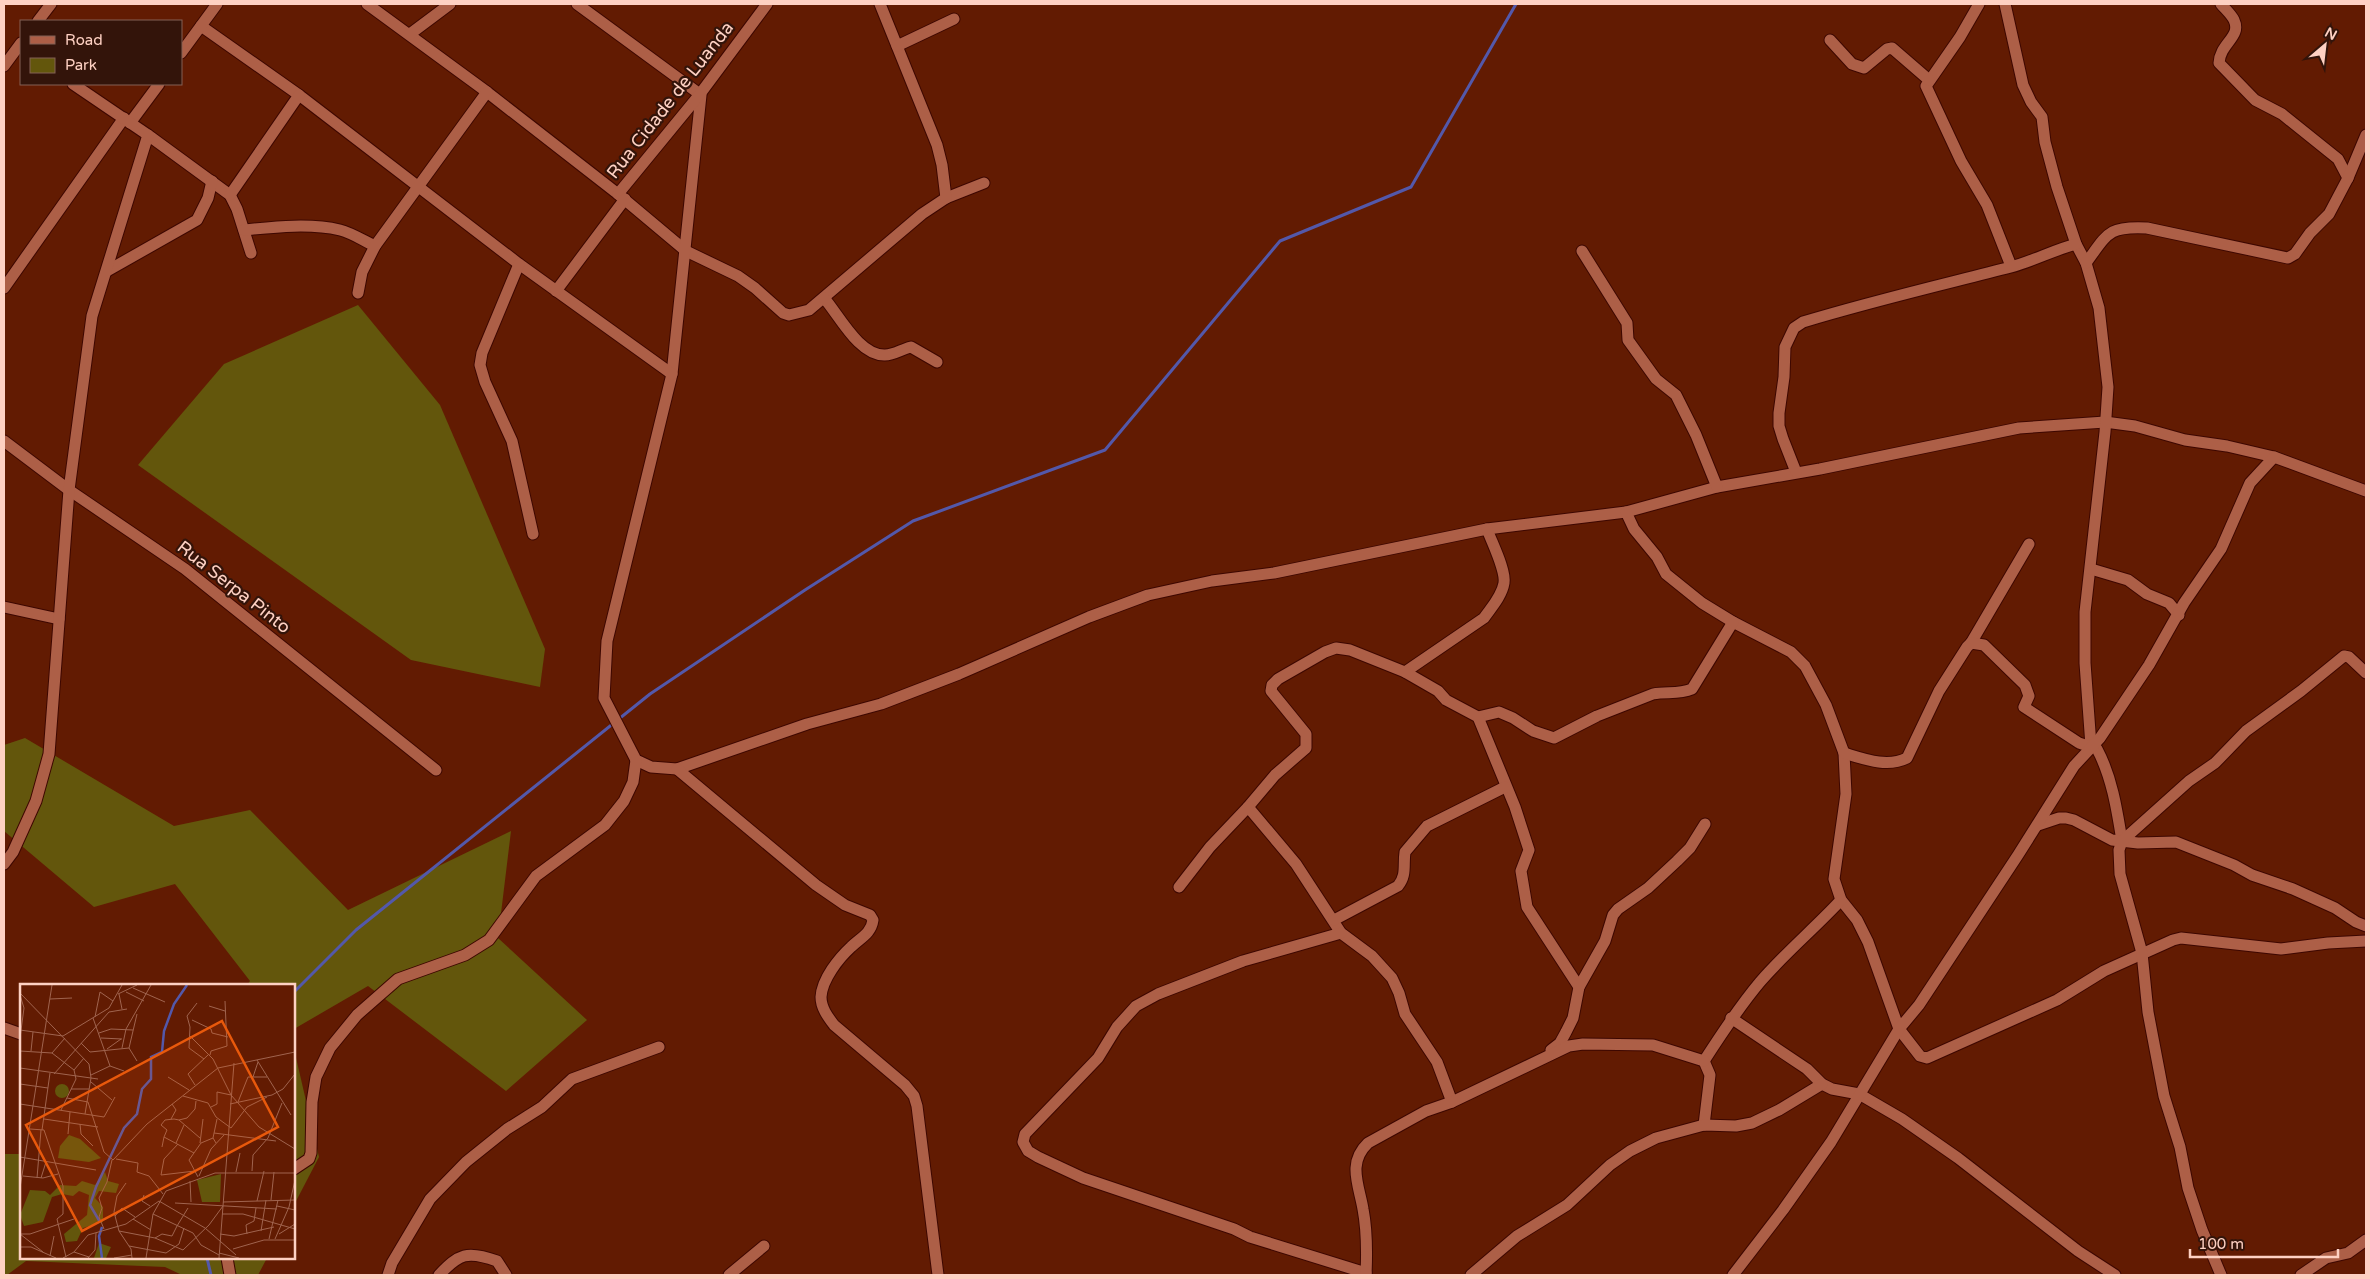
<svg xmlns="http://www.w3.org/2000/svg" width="2370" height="1279" font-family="'Varela Round',sans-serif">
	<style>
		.green { fill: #63560c }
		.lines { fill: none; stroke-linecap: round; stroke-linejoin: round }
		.stream { stroke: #5358aa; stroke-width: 3 }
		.minor-casing { stroke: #3d0700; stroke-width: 13 }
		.minor { stroke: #ad5f47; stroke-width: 11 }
		.labels { text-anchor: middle; stroke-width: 4.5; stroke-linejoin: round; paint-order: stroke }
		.street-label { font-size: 18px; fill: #fed1c3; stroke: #33140a }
		.inset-river { fill: none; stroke: #5358aa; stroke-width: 2.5 }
		.inset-road { fill: none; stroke: #a0644f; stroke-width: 1 }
		.view { fill: #e8590c; fill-opacity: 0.15; stroke: #e8590c; stroke-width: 2.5 }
		.inset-edge { fill: none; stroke: #fed1c3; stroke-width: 2.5 }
	</style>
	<rect width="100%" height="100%" fill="#621b02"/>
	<g class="green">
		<polygon points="358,305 440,405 545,649 540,687 411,660 138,465 224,364"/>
		<polygon points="25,738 174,826 250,810 348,910 511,831 498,938 587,1020 506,1091 368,986 294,1029 294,985 247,985 250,981 175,884 94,907 4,831 4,745"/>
		<polygon points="294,1049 319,1157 294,1205"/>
		<polygon points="4,1154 21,1154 21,1258 267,1258 258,1275 182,1275 165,1267 26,1261 7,1275 4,1275"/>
	</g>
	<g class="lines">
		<g class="stream">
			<polyline points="294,992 356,930 650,694 805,590 913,521 1105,450 1280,241 1411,187 1516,4"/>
			<polyline points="207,1258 211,1275"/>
		</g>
		<g class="minor-casing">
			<g id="minor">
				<polyline points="367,4 487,92 618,194 686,251 738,276 755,288 783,313 789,315 809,310 922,214 946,198 984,183"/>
				<polyline points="577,4 701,95 672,374 607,641 604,698 636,760 651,767 677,769 807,724 881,704 959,674 1089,617 1148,595 1212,581 1274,573 1487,529 1626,512 1717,487 1820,469 2019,428 2105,422 2135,426 2185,440 2227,446 2274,457 2366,491"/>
				<polyline points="880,4 937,145 942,165 946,198"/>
				<polyline points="1979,4 1960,37 1926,86 1961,161 1987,205 2011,266"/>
				<polyline points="2005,4 2023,85 2031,102 2042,117 2045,142 2057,187 2076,244 2086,263 2099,308 2108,387 2105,432 2085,612 2085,663 2091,746"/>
				<path d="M 2221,4 C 2225,9 2231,14 2234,20 C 2242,37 2220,43 2219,63 L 2255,100 L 2282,114 L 2338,159 L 2348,178"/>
				<polyline points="38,21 51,4"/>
				<polyline points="201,26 299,95 519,264 672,374"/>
				<polyline points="410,34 450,4"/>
				<polyline points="1830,40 1852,64 1864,68 1887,49 1892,48 1929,80"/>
				<polyline points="897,46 954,19"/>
				<polyline points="181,53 217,4"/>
				<polyline points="4,66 21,43"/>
				<polyline points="130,123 159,84"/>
				<polyline points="148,135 230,195 237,209 251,253"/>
				<polyline points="618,194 700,94 767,4"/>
				<polyline points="230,195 299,95"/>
				<path d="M 244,230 C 274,227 310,223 340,230 C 352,233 364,241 375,246"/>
				<polyline points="1582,251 1627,323 1628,340 1656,379 1676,395 1696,435 1717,487"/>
				<path d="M 2086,263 C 2108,233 2108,226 2147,228 L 2288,258 L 2295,254 L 2310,233 L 2329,214 L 2348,178 L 2366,135"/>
				<polyline points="519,264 482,353 480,365 485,382 512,441 533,534"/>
				<polyline points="107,271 197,220 208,198 212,181"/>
				<polyline points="4,288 124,118"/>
				<polyline points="556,291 625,199"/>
				<polyline points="358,293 362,272 375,246 487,92"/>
				<path d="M 824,298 C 839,315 859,356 885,355 C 894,355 902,349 911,347 L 937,362"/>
				<polyline points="4,441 69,490 185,569 436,770"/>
				<path d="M 1796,472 L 1783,439 L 1779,426 L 1779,413 L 1784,377 L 1785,347 L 1794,328 L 1803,322 C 1872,301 1941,285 2011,267 C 2033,261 2054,250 2076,244"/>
				<polyline points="1626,512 1634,529 1657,557 1666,574 1702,603 1733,622 1791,652 1805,666 1826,705 1844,753 1846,794 1834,879 1841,900 1857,920 1868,942 1899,1029 1920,1056 1927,1058 2057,1000 2104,971 2173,940 2181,938 2281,949 2328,943 2366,941"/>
				<polyline points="2091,569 2128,580 2147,594 2169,603 2179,615"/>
				<polyline points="4,607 59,619"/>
				<polyline points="1971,643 2029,544"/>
				<path d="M 1405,672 L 1484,618 C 1491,608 1502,596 1504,583 C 1506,570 1492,543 1487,529"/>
				<path d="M 1478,717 L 1499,712 L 1513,718 L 1533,731 L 1554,738 L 1597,716 L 1653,694 C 1666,691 1678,695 1692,689 L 1733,622"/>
				<path d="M 1844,753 C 1864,759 1887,768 1907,758 L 1939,691 L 1967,647 L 1971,643 L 1984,645 L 2025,685 L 2029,696 L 2024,707 L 2079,743 L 2097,749 C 2112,777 2117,810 2122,841"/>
				<path d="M 677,769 L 816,885 L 845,905 L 870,915 L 873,920 C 871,934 860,938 851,947 C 839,958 822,979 821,997 C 821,1008 828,1017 834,1025 L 905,1085 L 914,1096 L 917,1106 L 938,1275"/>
				<polyline points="1248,807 1275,775 1306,748 1306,734 1271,691 1272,685 1278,679 1325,652 1336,648 1350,650 1405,672 1438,691 1446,700 1478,717 1515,807 1529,850 1521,871 1527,907 1579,987"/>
				<polyline points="2038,825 2059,818 2066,818 2074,820 2112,840 2138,843 2176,842 2234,865 2252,875 2293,889 2335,908 2356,922 2366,926"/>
				<polyline points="4,864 13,852 36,801 49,754 69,490 92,316 148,135 73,84"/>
				<polyline points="1179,887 1210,847 1248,807 1296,864 1341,933 1372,956 1392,978 1399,993 1405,1014 1437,1062 1452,1102"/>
				<path d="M 1334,920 L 1398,886 C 1407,875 1403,865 1405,852 L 1427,826 L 1505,787"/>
				<polyline points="1341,933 1243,961 1158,994 1136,1006 1117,1027 1098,1058 1025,1134 1023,1142 1028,1151 1038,1157 1083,1178 1234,1229 1250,1237 1366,1273"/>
				<polyline points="1731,1018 1807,1069 1822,1084 1832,1089 1859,1094 1902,1119 1958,1158 2078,1251 2115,1275"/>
				<polyline points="4,1028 21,1034"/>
				<polyline points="1551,1050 1560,1043 1566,1032 1573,1018 1579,987 1605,941 1613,915 1618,909 1648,888 1677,861 1690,848 1705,824"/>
				<path d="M 1704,1061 C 1722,1033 1739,1007 1760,982 C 1785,953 1815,928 1841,900"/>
				<polyline points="1704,1125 1710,1075 1704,1061"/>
				<polyline points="294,1169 309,1159 311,1153 312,1102 316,1077 330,1048 357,1015 398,979 465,955 489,940 536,876 605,825 624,801 633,782 636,760"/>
				<polyline points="227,1258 230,1275"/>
				<polyline points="388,1275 392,1263 430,1199 466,1162 507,1129 542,1107 572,1079 659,1047"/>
				<path d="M 439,1275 C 459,1254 467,1250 497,1261 L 506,1275"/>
				<polyline points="729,1275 764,1246"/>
				<path d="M 1366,1275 C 1367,1254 1367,1230 1363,1209 C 1359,1185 1347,1163 1368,1143 L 1426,1111 L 1452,1102 L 1569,1046 L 1583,1044 L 1653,1045 L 1704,1061"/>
				<polyline points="1471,1275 1517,1236 1567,1205 1610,1165 1630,1151 1656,1138 1704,1125 1736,1126 1752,1123 1779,1110 1822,1084"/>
				<polyline points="1733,1275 1783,1210 1831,1142 1899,1029 1919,1005 2018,855 2074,766 2100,738 2149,665 2184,603 2221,549 2250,483 2274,457"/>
				<polyline points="2221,1275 2202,1230 2188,1188 2180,1147 2164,1096 2148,1012 2142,953 2120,874 2119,850 2122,841 2189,781 2215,763 2246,731 2301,691 2344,656 2349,657 2366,673"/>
				<polyline points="2301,1275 2326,1258 2348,1253 2366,1240"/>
			</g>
		</g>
		<use href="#minor" class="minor"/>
	</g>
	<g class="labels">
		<g class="street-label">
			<text transform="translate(670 100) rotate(-52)" y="6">Rua Cidade de Luanda</text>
			<text transform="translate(234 587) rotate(38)" y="6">Rua Serpa Pinto</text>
		</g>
	</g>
	<g transform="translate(20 984)">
		<rect width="275" height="275" fill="#621b02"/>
		<path d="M35 107a7 7 0 1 1 14 0a7 7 0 1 1-14 0ZM 49,151 L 60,155 L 81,174 L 69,178 L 38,174 L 40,162 ZM 85,188 L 88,197 L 99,200 L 96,209 L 79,207 L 75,214 L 83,223 L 83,238 L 63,244 L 57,257 L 46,258 L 44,250 L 67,231 L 69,211 L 59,207 L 53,212 L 42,210 L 32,213 L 23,238 L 4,242 L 0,231 L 10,206 L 25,207 L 30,211 L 40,201 L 56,202 L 62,197 L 75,201 ZM 201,190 L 200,218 L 182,218 L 177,196 ZM 79,259 L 91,263 L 86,274 L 74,274 Z" fill="#63560c"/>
		<path class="inset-river" d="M 80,238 L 70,221 L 76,203 L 104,144 L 117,130 L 122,105 L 131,95 L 131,73 L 142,68 L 144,47 L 154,20 L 167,1M 82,243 L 79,252 L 82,274"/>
		<path class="inset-road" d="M 113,4 L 145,18M 106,8 L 124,17M 0,9 L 69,80 L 71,94 L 65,130M 98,10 L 117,1M 99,10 L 102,25M 0,11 L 4,24 L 0,54M 30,15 L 52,14M 177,19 L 167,32 L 170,43 L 169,64 L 184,75M 189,22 L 205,27M 89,28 L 107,25M 117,30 L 109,64 L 117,77M 75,33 L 80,8 L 93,17M 73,34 L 90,82M 172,36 L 191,45 L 192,49 L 208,53M 0,46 L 43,52 L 89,24 L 102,1M 79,49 L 91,45 L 113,46M 170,52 L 193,75 L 211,111 L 239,143 L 275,165M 81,54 L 102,55M 61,59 L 70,68 L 109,64M 102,64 L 106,45 L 131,1M 87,65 L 101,55M 0,67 L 32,69 L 54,86 L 56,95 L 41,126M 11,67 L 13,48M 32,69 L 45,54M 190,71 L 191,67 L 207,62 L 205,17M 237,76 L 271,131M 0,84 L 78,95M 54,86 L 64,74M 34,90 L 89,28M 71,91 L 90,82 L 104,87M 148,93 L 169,106M 233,93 L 238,78M 71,98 L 92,116M 0,100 L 28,104M 175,101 L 168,90 L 188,71M 51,105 L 69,105M 163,112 L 188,119 L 196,133 L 211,144 L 227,123 L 247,113M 47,114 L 68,118 L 84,168 L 93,176 L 127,140 L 198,84 L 275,68M 218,118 L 228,93 L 247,93M 0,120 L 84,133 L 95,113M 210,120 L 252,111 L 263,105 L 275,90M 191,123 L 197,120 L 197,108 L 211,111M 24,135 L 78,143M 151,135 L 156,126 L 152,120M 159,136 L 167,134 L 175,125 L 176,117M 60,140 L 61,150 L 73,162M 10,145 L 24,146 L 43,202 L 43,230 L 37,235 L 46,273M 22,146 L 30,89M 194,149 L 256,157M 48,150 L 50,128M 144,153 L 147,146 L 141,141 L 145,136 L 154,135 L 159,136 L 180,154M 156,159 L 164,141M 180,159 L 183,135M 196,159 L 193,154 L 197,135M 158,160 L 144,175 L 141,191 L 175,187M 142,163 L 144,153 L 174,169M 0,173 L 76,186M 96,175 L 118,179 L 117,188 L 129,192 L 143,210M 232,187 L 233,171 L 248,154 L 262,119M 216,188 L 220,169M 3,192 L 23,194 L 38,190M 179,192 L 191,165 L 204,151M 178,193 L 169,176 L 181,159 L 193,154M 17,194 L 21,146M 21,194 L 26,178M 170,197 L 171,218M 106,199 L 97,212 L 94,228 L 99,247 L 111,265 L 112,274M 0,204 L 32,1M 124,211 L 122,217 L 130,222M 251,216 L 254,188M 237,217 L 244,187M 203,218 L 275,216M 155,219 L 257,225M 257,222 L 275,226M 133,230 L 173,249 L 181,261 L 199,271M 202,230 L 223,230 L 275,245M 95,232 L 102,224 L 115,233M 113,235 L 131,246M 157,242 L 168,224M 84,245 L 79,233 L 82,224 L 79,214 L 87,198 L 92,176M 99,247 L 135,254 L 163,266 L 189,241 L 203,222M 241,247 L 246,216M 0,250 L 10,250 L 54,235M 0,250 L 23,268M 200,250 L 214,252 L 254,243M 227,250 L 226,241 L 234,237 L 236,224M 259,250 L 275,240M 135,254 L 142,250 L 152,252 L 157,242M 249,255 L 258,216M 255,255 L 269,223 L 275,196M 109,262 L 146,269 L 159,260 L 164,244M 0,263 L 11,263 L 36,274M 213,265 L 244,256 L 275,256M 54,268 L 69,273M 199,269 L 219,274M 30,272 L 34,252M 43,274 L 54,268 L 68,251 L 106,240 L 139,217 L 185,244 L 216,271M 68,274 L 75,266 L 76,249M 94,274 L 112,271M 126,274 L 133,230 L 146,207 L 195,189 L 275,189M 199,274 L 214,79"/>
		<path class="view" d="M 202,37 L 258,143 L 62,247 L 6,141 Z"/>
		<rect width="275" height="275" class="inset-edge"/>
	</g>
	<rect width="2370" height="1279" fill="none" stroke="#fed1c3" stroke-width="10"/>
	<rect x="20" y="20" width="162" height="65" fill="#33140a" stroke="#846054"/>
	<rect x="30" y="36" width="25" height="8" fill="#ad5f47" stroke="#846054"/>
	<text x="65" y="45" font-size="15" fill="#fed1c3">Road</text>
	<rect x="30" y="58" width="25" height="15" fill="#63560c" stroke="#846054"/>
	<text x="65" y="70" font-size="15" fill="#fed1c3">Park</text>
	<g transform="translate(2325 45) rotate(28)" stroke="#33140a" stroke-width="4" paint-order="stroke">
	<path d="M0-4L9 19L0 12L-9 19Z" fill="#fed1c3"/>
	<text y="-8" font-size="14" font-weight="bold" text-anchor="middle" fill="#fed1c3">N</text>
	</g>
	<path d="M2190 1249v8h148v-8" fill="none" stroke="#fed1c3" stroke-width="2.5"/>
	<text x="2198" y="1249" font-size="15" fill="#fed1c3" stroke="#33140a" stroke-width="4" paint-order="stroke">100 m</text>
</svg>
